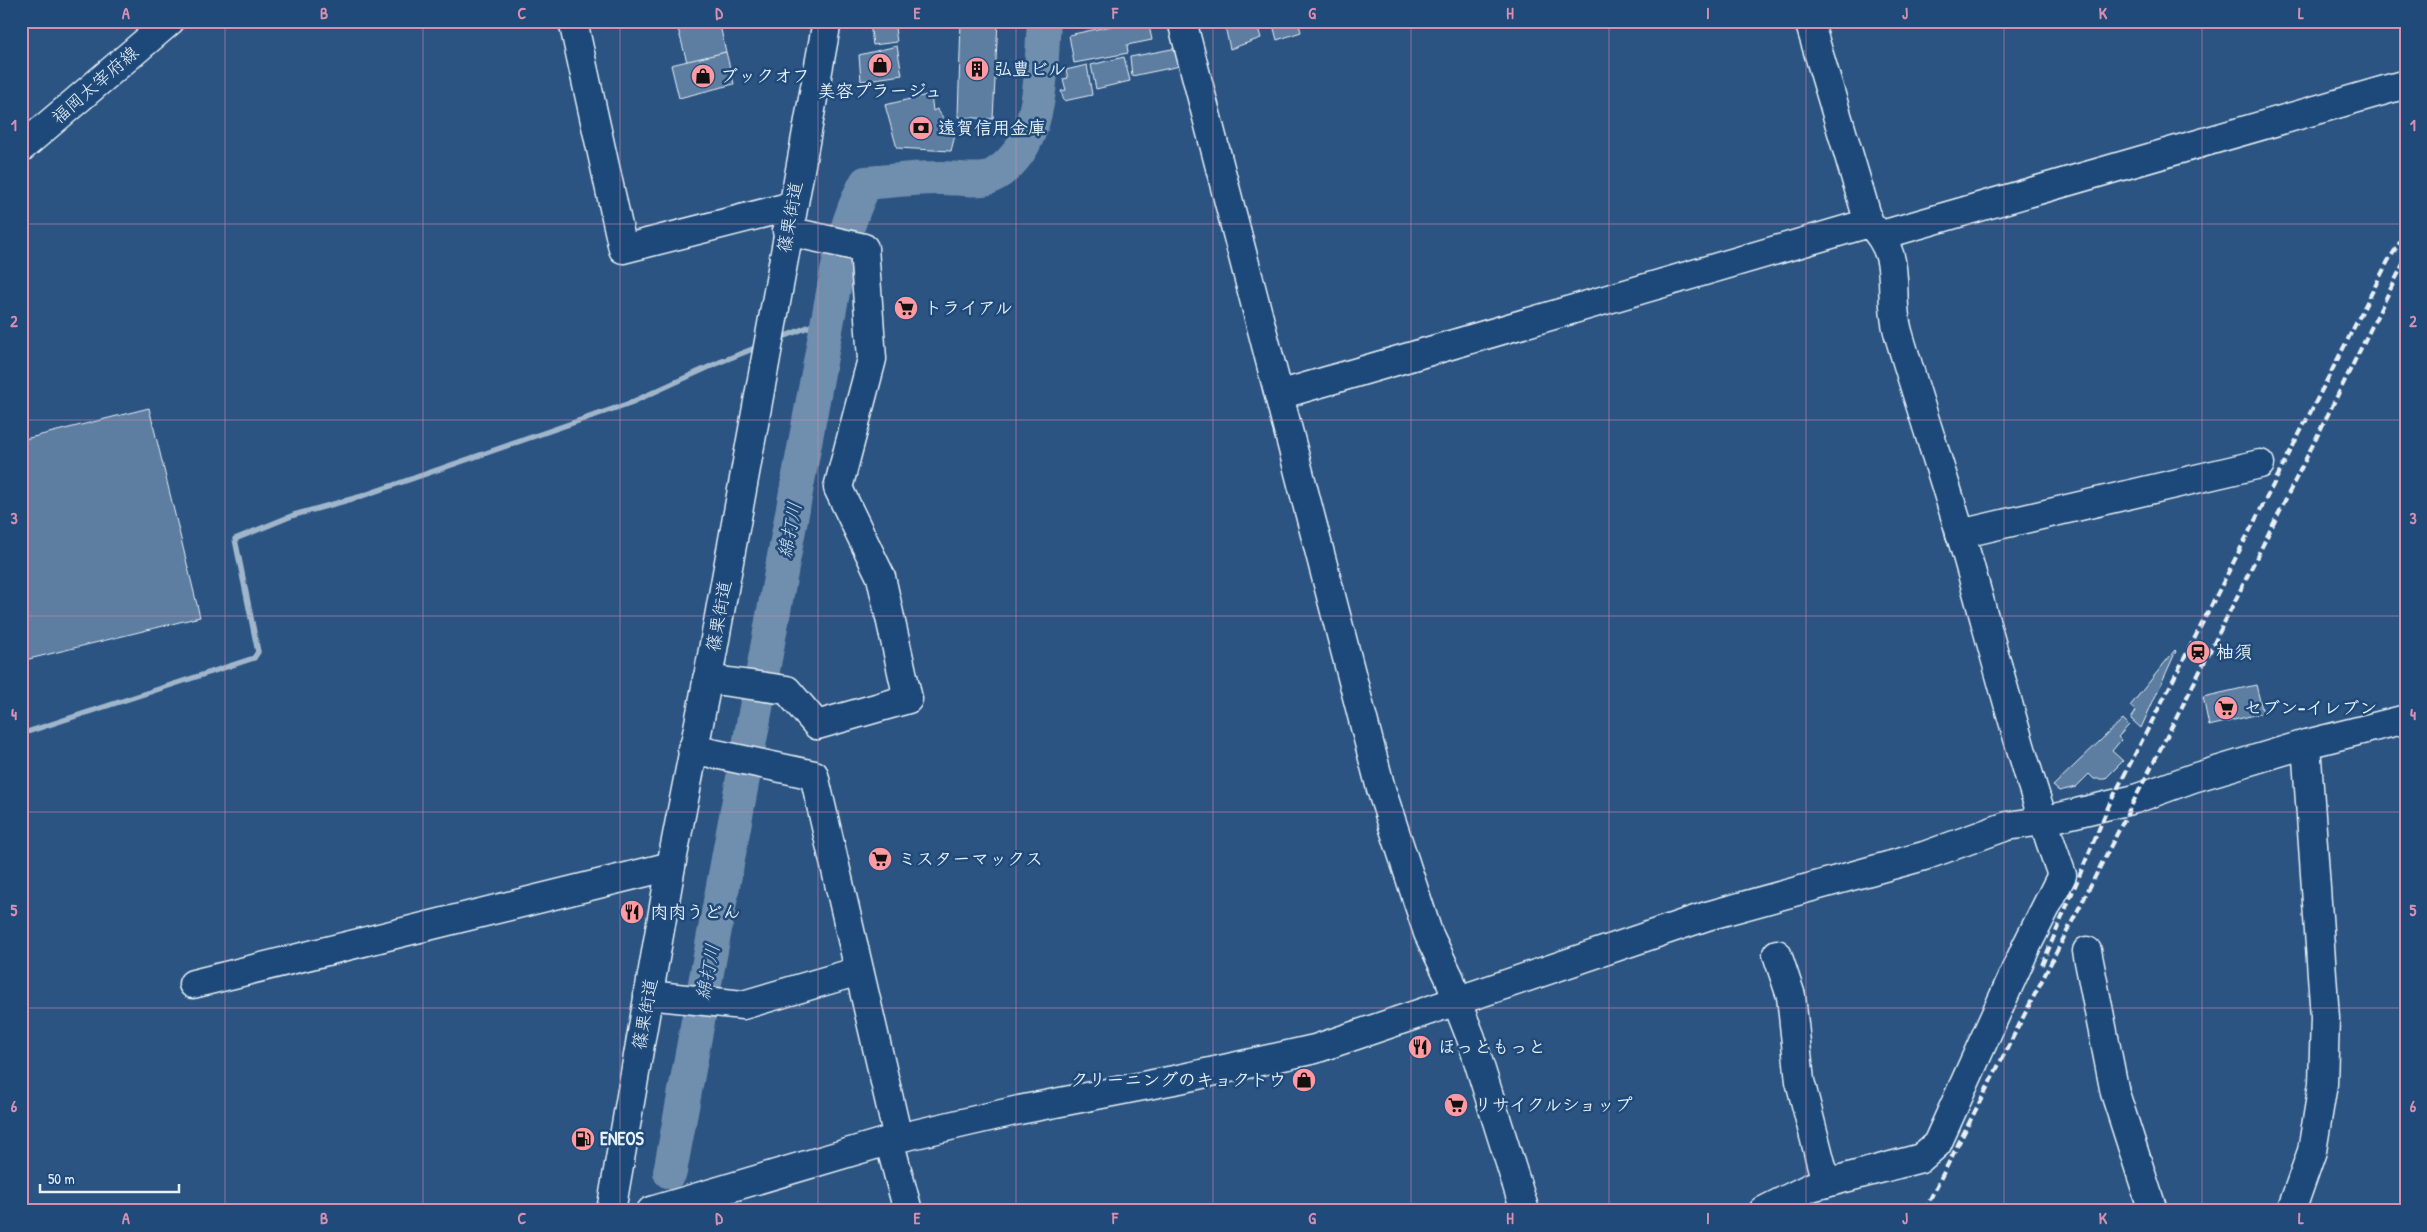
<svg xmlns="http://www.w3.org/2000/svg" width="2427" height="1232" font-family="'Patrick Hand','Klee One',sans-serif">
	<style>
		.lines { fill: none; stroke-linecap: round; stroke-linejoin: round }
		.stream { stroke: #a0b6cb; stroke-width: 5.5 }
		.river { stroke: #708ead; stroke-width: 34 }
		.building { fill: #5d7da1; stroke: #e8f1f8 }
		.minor-casing { stroke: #e8f1f8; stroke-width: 31 }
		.major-casing { stroke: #e8f1f8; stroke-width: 31 }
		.minor { stroke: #1f4a7a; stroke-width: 28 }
		.major { stroke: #1f4a7a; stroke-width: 28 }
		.rail { stroke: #e8f1f8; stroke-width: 4; stroke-dasharray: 8 4; stroke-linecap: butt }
		.grid { fill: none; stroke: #d78fb1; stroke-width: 1; stroke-opacity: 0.55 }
		.labels { text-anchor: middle; stroke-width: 5; stroke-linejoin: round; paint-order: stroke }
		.poi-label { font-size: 18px; font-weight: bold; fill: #e8f1f8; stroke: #1f4a7a; text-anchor: start }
		.street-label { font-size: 18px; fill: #e8f1f8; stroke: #1f4a7a }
		.water-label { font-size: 19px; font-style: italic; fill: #d0dde9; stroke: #1f4a7a }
		.neatline { fill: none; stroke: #d78fb1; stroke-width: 2 }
		.grid-label { font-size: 16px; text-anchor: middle; font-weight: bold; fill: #d78fb1 }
	</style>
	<rect width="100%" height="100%" fill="#2b5482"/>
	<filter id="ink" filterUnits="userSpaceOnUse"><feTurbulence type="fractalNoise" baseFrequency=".02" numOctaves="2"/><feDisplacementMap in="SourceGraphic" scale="10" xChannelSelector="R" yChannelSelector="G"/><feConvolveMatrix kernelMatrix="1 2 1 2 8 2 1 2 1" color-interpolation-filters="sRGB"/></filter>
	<g filter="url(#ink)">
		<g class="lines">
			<g class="stream">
				<polyline points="778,339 828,319"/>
				<polyline points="21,734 254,658 258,652 235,539 294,515 359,497 630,403 720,362 760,346"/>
			</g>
			<path class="river" d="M 670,1172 L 828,319 C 837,273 843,225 866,183 C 890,181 914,178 938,178 C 950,177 978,182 988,178 C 1045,152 1040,73 1044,21"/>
		</g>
		<g class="building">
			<polygon points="693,21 719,21 726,52 687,62 677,25"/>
			<polygon points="882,21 894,21 897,42 873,45 870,23"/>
			<polygon points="961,21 998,21 993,119 958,117"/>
			<polygon points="1134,21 1148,21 1152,40 1127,45 1128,53 1074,63 1069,35"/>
			<polygon points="1237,21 1256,21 1261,38 1230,49 1225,26"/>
			<polygon points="1272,21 1298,21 1301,32 1277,40"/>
			<polygon points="897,46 902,75 861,81 859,55"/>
			<polygon points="1177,48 1180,66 1132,76 1130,57"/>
			<polygon points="726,52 734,84 679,98 671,65"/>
			<polygon points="1124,57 1130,81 1096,89 1091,65"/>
			<polygon points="1087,65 1092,95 1064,101 1061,91 1066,90 1063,79 1068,78 1066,70"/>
			<polygon points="931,94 933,111 937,109 955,135 951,151 897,148 885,105"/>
			<polygon points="149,408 200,617 21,661 21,440"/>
			<polygon points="2175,650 2176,651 2141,728 2131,719 2136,711 2130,706"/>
			<polygon points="2256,685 2263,713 2209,726 2203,697"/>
			<polygon points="2123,719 2129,725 2118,737 2121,740 2112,751 2123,761 2105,779 2094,779 2089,774 2076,787 2059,791 2053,786"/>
		</g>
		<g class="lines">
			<g class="minor-casing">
				<g id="minor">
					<polyline points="573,21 623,249 792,206"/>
					<polyline points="1182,21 1381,789 1428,933 1450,979 1456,1000 1471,1038 1525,1211"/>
					<polyline points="1882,235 2406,84"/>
					<polyline points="1279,395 1869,223"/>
					<polyline points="1960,534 2260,464"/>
					<polyline points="707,679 787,690 817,725 908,699 881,577 838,488 872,359 864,248 787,231"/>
					<polyline points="692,749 814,775 898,1138"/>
					<polyline points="2087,951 2115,1093 2153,1211"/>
					<polyline points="1777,954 1791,996 1800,1081 1826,1183"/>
					<polyline points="193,984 671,866"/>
					<polyline points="648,995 743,1005 859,971"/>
					<polyline points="889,1140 908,1211"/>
					<polyline points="651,1211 898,1138 1019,1110 1179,1079 1315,1049 1707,916 1924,856 2007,826 2042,821 2135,799 2193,778 2306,744 2406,719"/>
					<path d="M 1763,1211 L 1811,1187 L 1921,1158 L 1937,1144 L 2027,945 L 2062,875 C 2024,770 1997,662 1967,556 C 1945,481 1920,407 1898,332 C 1886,290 1906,259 1869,223 L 1809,21"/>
					<polyline points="2291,1211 2312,1151 2323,1084 2325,1018 2306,744"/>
				</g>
			</g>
			<g class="major-casing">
				<g id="major">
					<polyline points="21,148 170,21"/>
					<polyline points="611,1211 671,866 709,672 827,21"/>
				</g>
			</g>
			<use href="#minor" class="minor"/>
			<use href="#major" class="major"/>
			<g class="rail">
				<polyline points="2042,965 2109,805 2388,261 2406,233"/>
				<polyline points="1924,1211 2188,695 2406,258"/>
			</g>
		</g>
	</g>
	<path class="grid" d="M 225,21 L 225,1211M 423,21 L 423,1211M 620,21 L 620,1211M 818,21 L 818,1211M 1016,21 L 1016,1211M 1213,21 L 1213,1211M 1411,21 L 1411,1211M 1609,21 L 1609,1211M 1806,21 L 1806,1211M 2004,21 L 2004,1211M 2202,21 L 2202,1211M 21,224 L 2406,224M 21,420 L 2406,420M 21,616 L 2406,616M 21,812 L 2406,812M 21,1008 L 2406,1008"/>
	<defs>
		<g id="shop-disc" transform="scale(1.25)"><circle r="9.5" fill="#ff9aa2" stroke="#1f4a7a"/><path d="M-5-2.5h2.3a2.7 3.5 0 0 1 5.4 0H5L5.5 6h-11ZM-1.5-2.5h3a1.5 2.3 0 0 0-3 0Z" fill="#111"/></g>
		<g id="building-disc" transform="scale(1.25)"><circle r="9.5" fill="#ff9aa2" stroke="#1f4a7a"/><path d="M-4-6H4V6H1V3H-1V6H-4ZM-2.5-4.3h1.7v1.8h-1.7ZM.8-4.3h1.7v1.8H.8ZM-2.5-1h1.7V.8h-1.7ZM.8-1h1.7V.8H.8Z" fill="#111"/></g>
		<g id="bank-disc" transform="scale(1.25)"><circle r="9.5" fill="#ff9aa2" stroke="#1f4a7a"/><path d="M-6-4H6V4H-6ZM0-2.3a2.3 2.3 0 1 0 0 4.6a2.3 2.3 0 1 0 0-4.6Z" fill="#111"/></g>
		<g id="supermarket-disc" transform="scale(1.25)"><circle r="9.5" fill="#ff9aa2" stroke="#1f4a7a"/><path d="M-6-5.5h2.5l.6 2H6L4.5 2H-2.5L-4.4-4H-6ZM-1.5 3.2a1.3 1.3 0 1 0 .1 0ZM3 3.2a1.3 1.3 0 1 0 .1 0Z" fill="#111"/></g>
		<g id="station-disc" transform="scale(1.25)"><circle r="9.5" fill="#ff9aa2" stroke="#1f4a7a"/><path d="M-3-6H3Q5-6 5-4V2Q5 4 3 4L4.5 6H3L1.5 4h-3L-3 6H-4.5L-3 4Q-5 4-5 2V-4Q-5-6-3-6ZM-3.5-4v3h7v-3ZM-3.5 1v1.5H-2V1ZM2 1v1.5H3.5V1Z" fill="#111"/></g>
		<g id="restaurant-disc" transform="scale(1.25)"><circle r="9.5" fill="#ff9aa2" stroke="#1f4a7a"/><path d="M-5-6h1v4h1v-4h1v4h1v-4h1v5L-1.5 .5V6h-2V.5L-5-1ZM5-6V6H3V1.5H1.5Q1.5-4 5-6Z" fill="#111"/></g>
		<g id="fuel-disc" transform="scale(1.25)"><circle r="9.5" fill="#ff9aa2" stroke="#1f4a7a"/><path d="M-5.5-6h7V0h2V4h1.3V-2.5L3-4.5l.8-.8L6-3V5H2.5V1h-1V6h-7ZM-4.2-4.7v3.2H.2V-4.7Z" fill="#111"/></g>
	</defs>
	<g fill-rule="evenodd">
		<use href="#shop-disc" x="880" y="65"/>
		<use href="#building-disc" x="977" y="69"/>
		<use href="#shop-disc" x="703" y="76"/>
		<use href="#bank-disc" x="921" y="128"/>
		<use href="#supermarket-disc" x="906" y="308"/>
		<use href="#station-disc" x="2198" y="652"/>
		<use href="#supermarket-disc" x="2226" y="708"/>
		<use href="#supermarket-disc" x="880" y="859"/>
		<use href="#restaurant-disc" x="632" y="912"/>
		<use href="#restaurant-disc" x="1420" y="1047"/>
		<use href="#shop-disc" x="1304" y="1080"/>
		<use href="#supermarket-disc" x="1456" y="1105"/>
		<use href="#fuel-disc" x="583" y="1139"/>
	</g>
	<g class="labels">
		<g class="poi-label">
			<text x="994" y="75">弘豊ビル</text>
			<text x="720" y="82">ブックオフ</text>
			<text x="880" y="97" text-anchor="middle">美容プラージュ</text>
			<text x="938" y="134">遠賀信用金庫</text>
			<text x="924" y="314">トライアル</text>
			<text x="2216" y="658">柚須</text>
			<text x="2244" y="714">セブン-イレブン</text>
			<text x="898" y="865">ミスターマックス</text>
			<text x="650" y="918">肉肉うどん</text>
			<text x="1438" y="1053">ほっともっと</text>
			<text x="1286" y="1086" text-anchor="end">クリーニングのキョクトウ</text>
			<text x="1474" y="1111">リサイクルショップ</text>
			<text x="600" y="1145">ENEOS</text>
		</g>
		<g class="street-label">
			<text transform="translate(95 85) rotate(-41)" y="6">福岡太宰府線</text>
			<text transform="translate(790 217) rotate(-80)" y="6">篠栗街道</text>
			<text transform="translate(719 616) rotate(-80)" y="6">篠栗街道</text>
			<text transform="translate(645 1014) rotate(-80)" y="6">篠栗街道</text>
		</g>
		<g class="water-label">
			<text transform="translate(789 530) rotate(-79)" y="7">綿打川</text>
			<text transform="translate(707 972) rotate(-79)" y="7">綿打川</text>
		</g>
	</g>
	<rect width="2427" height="1232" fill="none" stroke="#1f4a7a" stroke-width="55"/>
	<path d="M40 1184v8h139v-8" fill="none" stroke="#e8f1f8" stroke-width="2.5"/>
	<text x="48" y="1184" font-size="15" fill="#e8f1f8" stroke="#1f4a7a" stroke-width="4" paint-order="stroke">50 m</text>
	<rect x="28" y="28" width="2372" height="1176" class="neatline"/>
	<g class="grid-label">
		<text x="126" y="19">A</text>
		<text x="324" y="19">B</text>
		<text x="522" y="19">C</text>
		<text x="719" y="19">D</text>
		<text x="917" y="19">E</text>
		<text x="1115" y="19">F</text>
		<text x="1312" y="19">G</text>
		<text x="1510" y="19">H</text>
		<text x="1708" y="19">I</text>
		<text x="1905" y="19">J</text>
		<text x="2103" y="19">K</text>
		<text x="2301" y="19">L</text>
		<text x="14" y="131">1</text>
		<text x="2413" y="131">1</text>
		<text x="14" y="327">2</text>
		<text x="2413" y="327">2</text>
		<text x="14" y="524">3</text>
		<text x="2413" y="524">3</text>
		<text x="14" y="720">4</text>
		<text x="2413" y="720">4</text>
		<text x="14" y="916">5</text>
		<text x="2413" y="916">5</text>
		<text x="14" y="1112">6</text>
		<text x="2413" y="1112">6</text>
		<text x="126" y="1224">A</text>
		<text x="324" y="1224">B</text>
		<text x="522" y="1224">C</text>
		<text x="719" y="1224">D</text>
		<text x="917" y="1224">E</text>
		<text x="1115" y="1224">F</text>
		<text x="1312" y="1224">G</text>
		<text x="1510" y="1224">H</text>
		<text x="1708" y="1224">I</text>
		<text x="1905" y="1224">J</text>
		<text x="2103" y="1224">K</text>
		<text x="2301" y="1224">L</text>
	</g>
</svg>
